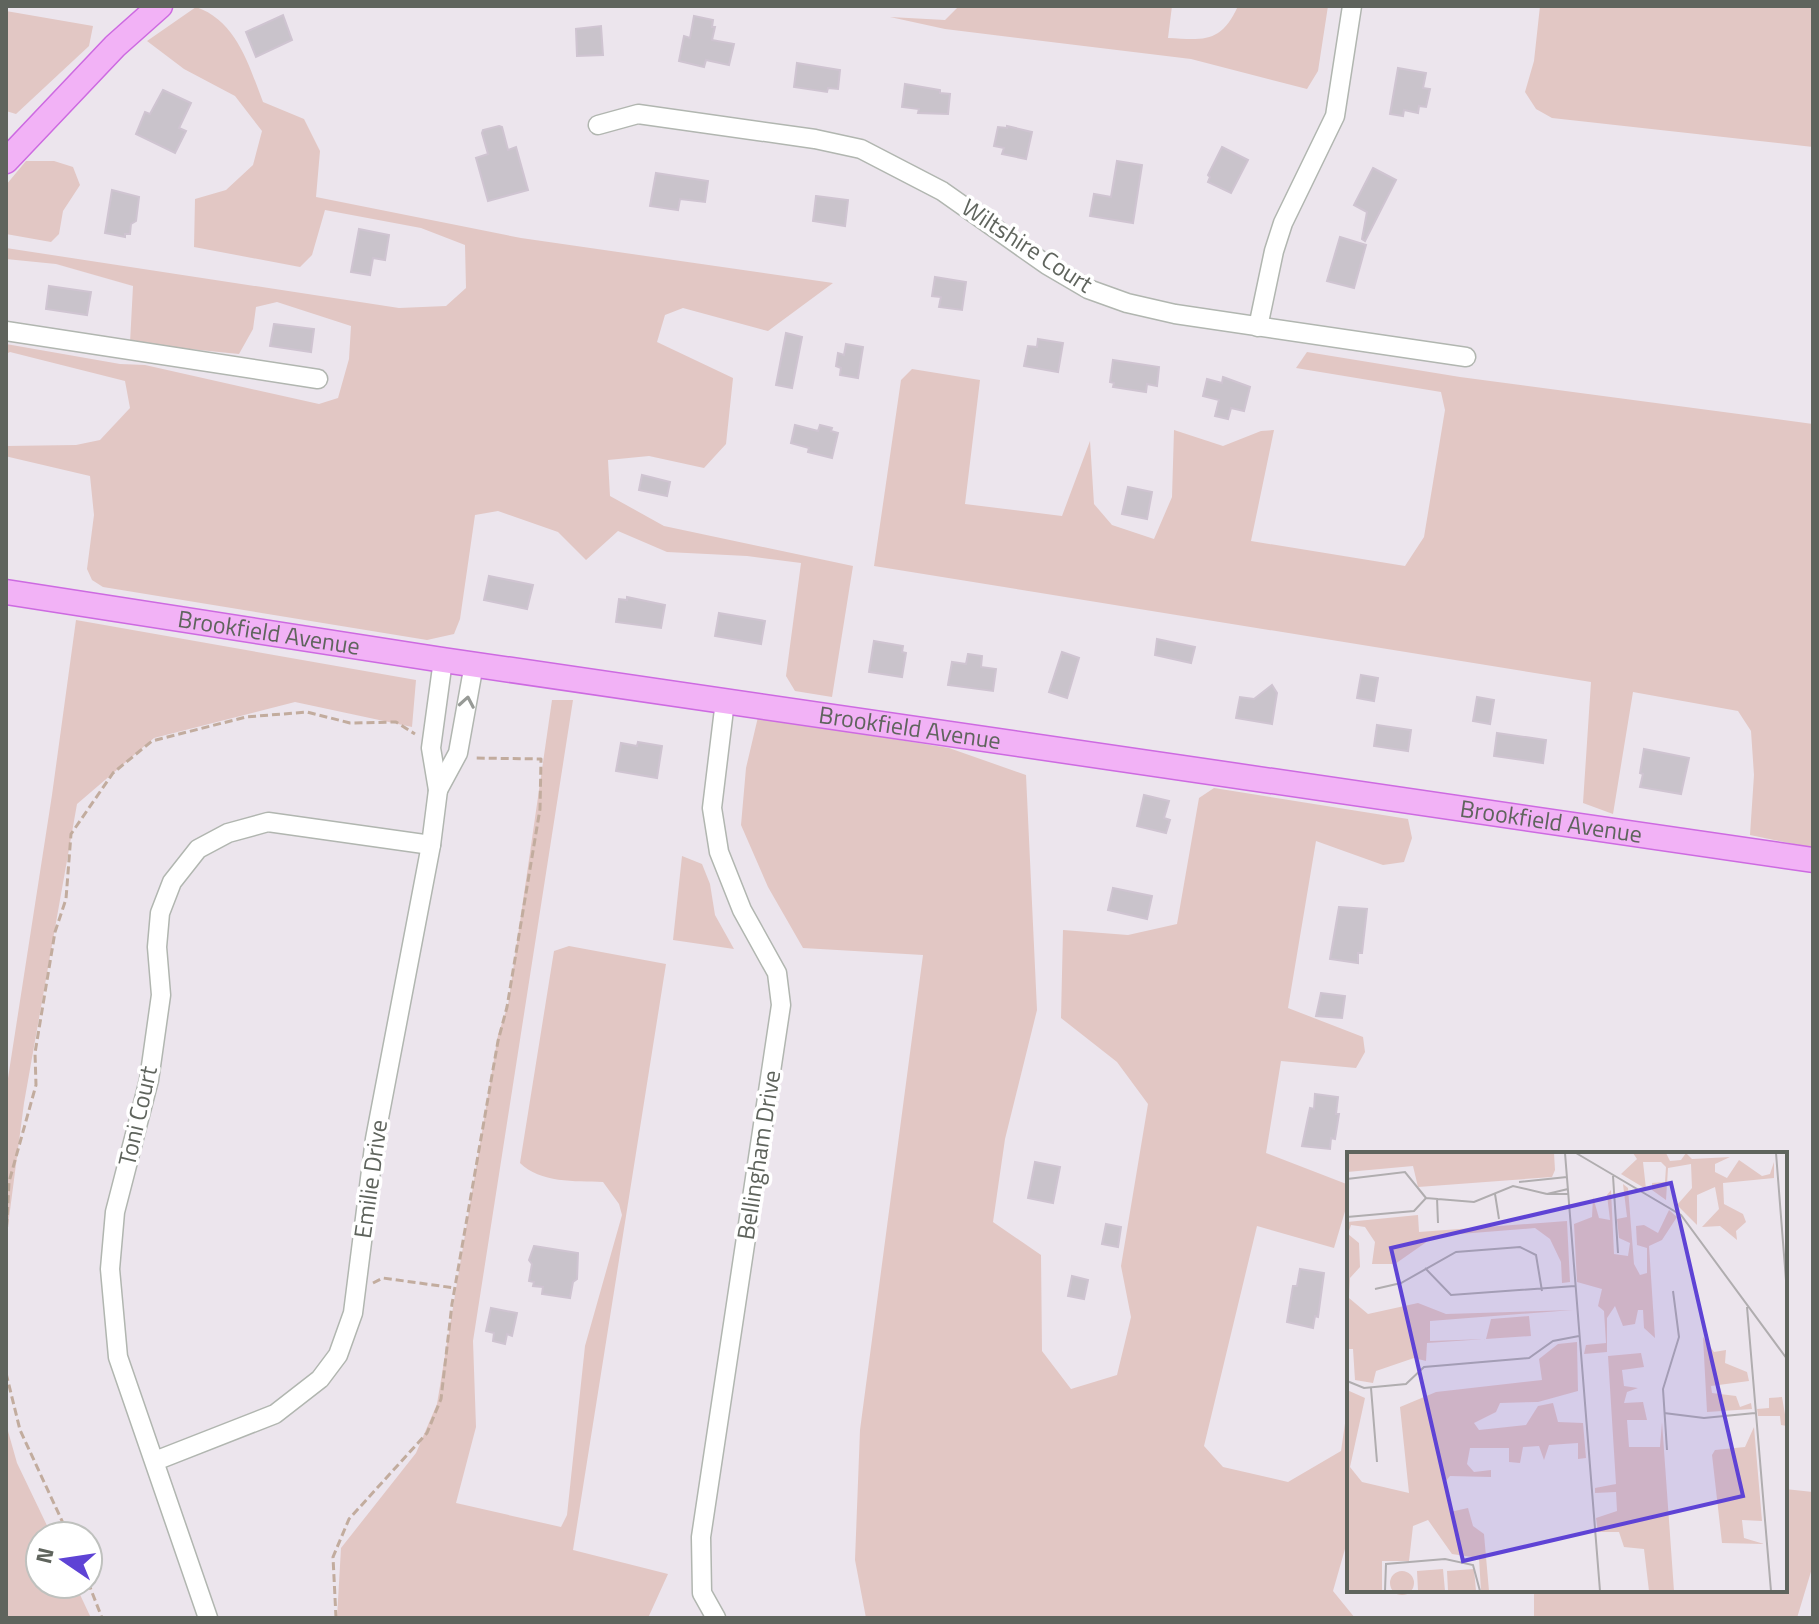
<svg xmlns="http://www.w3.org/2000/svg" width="1819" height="1624" font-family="'Titillium Web',sans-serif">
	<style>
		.green { fill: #e2c7c4 }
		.building { fill: #c9c3cb; stroke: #cfc4d1; stroke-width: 2 }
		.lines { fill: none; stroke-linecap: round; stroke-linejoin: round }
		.minor-casing { stroke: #b1b6b0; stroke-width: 21 }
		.major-casing { stroke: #cd6ae1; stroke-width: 27 }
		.path { stroke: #c2ac9e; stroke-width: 3; stroke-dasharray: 8 4; stroke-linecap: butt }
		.minor { stroke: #fff; stroke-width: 18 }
		.major { stroke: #f2b2f6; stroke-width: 24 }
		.oneway { stroke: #979a96 }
		.labels { text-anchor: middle; stroke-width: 7; stroke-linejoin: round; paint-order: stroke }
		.street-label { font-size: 24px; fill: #5f645d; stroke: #fff }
		.inset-road { fill: none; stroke: #b0adaf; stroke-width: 2 }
		.view { fill: #5e43d5; fill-opacity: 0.15; stroke: #5e43d5; stroke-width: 4 }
		.inset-edge { fill: none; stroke: #5f645d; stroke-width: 4 }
	</style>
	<rect width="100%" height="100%" fill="#ece5ed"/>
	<g class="green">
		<path d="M 959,6 L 1172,6 L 1168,38 C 1205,40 1221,43 1238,6 L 1328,6 L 1318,71 L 1307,89 L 1191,59 L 945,29 L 890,17 L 945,20 Z"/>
		<polygon points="1540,6 1813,6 1813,147 1552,118 1536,109 1525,92 1534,61"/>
		<path d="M 196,7 C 237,21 249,66 263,102 L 304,119 L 320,151 L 316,197 L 521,238 L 833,283 L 768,331 L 683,308 L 665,315 L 657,342 L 733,378 L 726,444 L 704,468 L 649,456 L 608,460 L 610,496 L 664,526 L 853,566 L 832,697 L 795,691 L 786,676 L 801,563 L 747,556 L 667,552 L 618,531 L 586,560 L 558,532 L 498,511 L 475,515 L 460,619 L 454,634 L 427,640 L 103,587 L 92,580 L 87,569 L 94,515 L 90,476 L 9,457 L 6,456 L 6,446 L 76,445 L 100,440 L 130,408 L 125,381 L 10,352 L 6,354 L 6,344 L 120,364 L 145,365 L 319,404 L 338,398 L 349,359 L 351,326 L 277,302 L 256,307 L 253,329 L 239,354 L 130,343 L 133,286 L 56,264 L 6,259 L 6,248 L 399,308 L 446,306 L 466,288 L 465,245 L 421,228 L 325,210 L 312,255 L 300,267 L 194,247 L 195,199 L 226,190 L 253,165 L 262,131 L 235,96 L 184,69 L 147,41 Z"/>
		<polygon points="6,11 93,26 89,46 16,114 6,111"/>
		<polygon points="26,161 54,161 73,167 80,185 63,211 59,234 51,242 6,234 6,185"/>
		<polygon points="1307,352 1460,377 1813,424 1813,848 1750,835 1754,775 1751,731 1738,711 1633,692 1613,814 1583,803 1591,682 874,566 901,380 912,369 980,380 965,504 1062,516 1090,441 1094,504 1112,525 1154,539 1172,497 1174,430 1223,446 1261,431 1274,430 1251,541 1405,566 1424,537 1445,410 1441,392 1296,368"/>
		<polygon points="76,620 416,680 412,727 295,702 154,738 77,804 24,1103 6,1241 6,1091 52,795"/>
		<path d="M 552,700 L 573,700 L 473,1341 L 476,1427 L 456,1503 L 561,1527 L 567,1515 L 585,1346 L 622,1215 L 619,1204 L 603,1182 C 575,1181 540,1183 520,1163 L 554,951 L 569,946 L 666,964 L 573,1550 L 668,1574 L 648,1618 L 337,1618 L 341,1548 L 416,1453 L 437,1404 L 498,1035 L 508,1005 Z"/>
		<polygon points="758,717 949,748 1026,775 1037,1010 1005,1139 993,1222 1041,1255 1042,1351 1071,1389 1117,1375 1131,1317 1121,1266 1148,1104 1117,1062 1061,1018 1063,930 1128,935 1177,924 1199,798 1214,788 1408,819 1412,838 1404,862 1383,865 1316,841 1288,1008 1363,1037 1365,1052 1356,1068 1281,1061 1266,1153 1349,1185 1349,1198 1334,1248 1257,1226 1204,1446 1223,1467 1288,1482 1341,1451 1349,1396 1349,1535 1333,1591 1355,1618 866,1618 855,1560 860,1430 923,955 803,948 768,887 741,825 746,768"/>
		<polygon points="682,856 702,864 710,884 715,915 734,949 673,940"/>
		<polygon points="6,1424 17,1463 52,1536 40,1536 40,1584 75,1584 91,1618 6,1618"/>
		<polygon points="1785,1489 1813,1492 1813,1565 1797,1618 1534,1618 1534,1590 1785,1590"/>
	</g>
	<g class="building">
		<polygon points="283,15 292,40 256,57 246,32"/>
		<polygon points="694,16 713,20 712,27 715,27 712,40 734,44 729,65 706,60 704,67 679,61 684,36 690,38"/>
		<polygon points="601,26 603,55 577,56 576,29"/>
		<polygon points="797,63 840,70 838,89 828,88 827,92 794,87"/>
		<polygon points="1398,68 1426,73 1423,88 1430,89 1426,107 1419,106 1418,113 1404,110 1403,116 1390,114"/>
		<polygon points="905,84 940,90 940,93 950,94 948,114 918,113 919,109 902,107"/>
		<polygon points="163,90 191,103 179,128 186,131 175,153 136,134 145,112 150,114"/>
		<polygon points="499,126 502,127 508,150 516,147 528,190 488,201 476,158 488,154 482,133 483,130"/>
		<polygon points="1007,126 1032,132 1026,159 1002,154 1004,148 994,146 998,127 1007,128"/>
		<polygon points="1222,147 1248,160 1231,193 1208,182 1210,177 1208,175"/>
		<polygon points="1117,161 1142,165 1133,223 1090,216 1094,194 1111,197"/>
		<polygon points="1373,168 1396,180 1365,241 1362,239 1367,212 1354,205"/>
		<polygon points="656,173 708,181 705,202 680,199 678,210 650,206"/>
		<polygon points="112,190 139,197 136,221 131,224 130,234 125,234 125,237 105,233"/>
		<polygon points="816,196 848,200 845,226 813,221"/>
		<polygon points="359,229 389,235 385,260 373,258 370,275 351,272"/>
		<polygon points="1340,237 1366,245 1354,288 1327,281"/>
		<polygon points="935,277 966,282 962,310 939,307 941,297 932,296"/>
		<polygon points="49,286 91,292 87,315 46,309"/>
		<polygon points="274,324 314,329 311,352 270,346"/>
		<polygon points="786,333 802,337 792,388 776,385"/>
		<polygon points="1038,339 1063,343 1058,372 1024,366 1028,346 1037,347"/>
		<polygon points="846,344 863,347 858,378 840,375 841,368 836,366 838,353 844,355"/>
		<polygon points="1113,360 1159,367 1157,386 1147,384 1146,392 1113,387 1114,383 1110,382"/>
		<polygon points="1223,377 1250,387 1244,411 1231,408 1228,419 1215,416 1219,400 1203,396 1207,379 1222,383"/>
		<polygon points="795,425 818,431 820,425 832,428 831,431 838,433 832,458 808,452 809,448 791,443"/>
		<polygon points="642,475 670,482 667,496 639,490"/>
		<polygon points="1128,487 1152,492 1147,519 1122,514"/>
		<polygon points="489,576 533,585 527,609 484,600"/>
		<polygon points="627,597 665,605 661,628 616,622 619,599 627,600"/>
		<polygon points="719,613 765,621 761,644 715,636"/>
		<polygon points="1157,639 1195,647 1191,663 1155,655"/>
		<polygon points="874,641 903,646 902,652 906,653 902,677 869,672"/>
		<polygon points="1062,652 1079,658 1067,698 1049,692"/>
		<polygon points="968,654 982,656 981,667 996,669 993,691 948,685 952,662 966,664"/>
		<polygon points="1361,675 1378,678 1374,701 1357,698"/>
		<polygon points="1272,685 1277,693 1272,724 1236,718 1240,697 1254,699"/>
		<polygon points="1477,697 1494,700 1490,724 1473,721"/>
		<polygon points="1377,725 1411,730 1408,751 1374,746"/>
		<polygon points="1497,733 1546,740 1543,763 1494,756"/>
		<polygon points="638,742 662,746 657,778 616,771 621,743 637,746"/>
		<polygon points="1644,749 1689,758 1681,794 1640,787 1643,774 1640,773"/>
		<polygon points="1144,795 1169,801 1164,818 1170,820 1166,833 1137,826"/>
		<polygon points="1113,888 1152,896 1147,919 1108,910"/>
		<polygon points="1339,907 1367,909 1362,953 1358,953 1358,963 1330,959"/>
		<polygon points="1321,993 1345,996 1342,1018 1316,1016"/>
		<polygon points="1315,1094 1338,1097 1336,1114 1339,1114 1335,1139 1331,1138 1330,1149 1302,1146 1310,1108 1314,1109"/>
		<polygon points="1035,1162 1060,1167 1053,1203 1028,1198"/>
		<polygon points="1106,1224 1121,1227 1118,1247 1102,1244"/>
		<polygon points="534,1246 578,1253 577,1279 573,1282 570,1298 542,1294 543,1287 533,1286 534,1282 529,1281 532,1264 529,1260"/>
		<polygon points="1300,1269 1324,1273 1318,1317 1315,1316 1313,1328 1287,1322 1293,1286 1297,1286"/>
		<polygon points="1072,1276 1088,1280 1084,1299 1068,1296"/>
		<polygon points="491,1308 517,1313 512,1336 507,1334 505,1344 493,1341 494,1333 486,1331"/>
	</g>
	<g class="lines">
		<g class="minor-casing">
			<g id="minor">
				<polyline points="598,125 638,114 815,139 861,149 942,191 1047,265 1088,289 1127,303 1175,314 1466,357"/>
				<polyline points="1258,327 1274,251 1283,223 1335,116 1352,6"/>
				<polyline points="6,331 318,379"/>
				<polyline points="438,790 458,753 474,664"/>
				<polyline points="155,1461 275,1414 320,1379 338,1355 353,1313 375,1139 431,845 438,790 431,748 443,660"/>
				<polyline points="208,1618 118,1357 110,1269 115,1212 149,1080 161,995 157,947 160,913 172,882 198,849 228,833 268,822 431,845"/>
				<polyline points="716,1618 702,1593 701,1537 781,1005 777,973 742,910 719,852 712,808 725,701"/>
			</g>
		</g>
		<g class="major-casing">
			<g id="major">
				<polyline points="6,161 115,46 160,6"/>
				<path id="s1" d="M 6,592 L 443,660 L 1813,860"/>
			</g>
		</g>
		<g class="path">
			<polyline points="6,1239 9,1182 36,1085 35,1053 55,932 66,899 71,834 113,773 152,741 246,717 307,712 350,723 396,722 415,734"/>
			<polyline points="373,1283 383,1278 455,1288"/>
			<polyline points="6,1373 20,1430 69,1536"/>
			<polyline points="88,1582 102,1618"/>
			<polyline points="336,1618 333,1557 349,1519 427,1433 441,1399 452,1304 498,1041 507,1007 540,809 541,759 475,758"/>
		</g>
		<use href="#minor" class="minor"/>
		<use href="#major" class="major"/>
	</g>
	<defs><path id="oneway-chevron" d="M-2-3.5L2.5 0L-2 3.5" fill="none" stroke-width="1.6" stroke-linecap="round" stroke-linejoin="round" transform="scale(2)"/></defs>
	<use class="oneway" href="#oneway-chevron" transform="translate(467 702) rotate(-80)"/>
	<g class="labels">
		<g class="street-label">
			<text transform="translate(1027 246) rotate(33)" y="8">Wiltshire Court</text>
			<text dy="8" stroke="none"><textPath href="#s1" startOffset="266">Brookfield Avenue</textPath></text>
			<text dy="8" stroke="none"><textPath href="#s1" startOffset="914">Brookfield Avenue</textPath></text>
			<text dy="8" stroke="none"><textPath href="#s1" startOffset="1562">Brookfield Avenue</textPath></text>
			<text transform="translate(138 1116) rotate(-77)" y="8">Toni Court</text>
			<text transform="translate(759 1155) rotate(-81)" y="8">Bellingham Drive</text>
			<text transform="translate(371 1179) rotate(-82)" y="8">Emilie Drive</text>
		</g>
	</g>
	<g transform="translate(1347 1152)">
		<rect width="440" height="440" fill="#ece5ed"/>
		<path d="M 0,1 L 207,1 L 208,18 L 205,25 L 71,35 L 66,14 L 0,20 ZM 286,1 L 319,1 L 323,9 L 334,8 L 339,1 L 345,7 L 383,5 L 368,12 L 368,20 L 380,26 L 392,8 L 415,24 L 423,22 L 427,10 L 427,26 L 376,31 L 377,52 L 396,62 L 399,70 L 389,79 L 390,88 L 373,74 L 355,75 L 372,57 L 368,35 L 350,43 L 350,73 L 330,53 L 345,36 L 344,12 L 321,16 L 319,48 L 305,38 L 305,31 L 318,30 L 319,15 L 314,10 L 296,10 L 299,37 L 274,22 L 290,7 ZM 276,32 L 281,36 L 287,112 L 293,123 L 300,121 L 300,96 L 290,93 L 289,74 L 297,73 L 311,81 L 322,58 L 330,65 L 315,88 L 302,94 L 308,186 L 297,176 L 296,158 L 291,158 L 288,172 L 276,174 L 268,154 L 260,166 L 260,200 L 237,202 L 239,193 L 259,191 L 257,159 L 251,154 L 255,137 L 230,130 L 227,72 L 245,65 L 246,45 L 252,66 L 263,68 L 260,43 L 264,38 L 267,102 L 281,104 L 283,91 L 272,86 L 270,67 L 280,65 ZM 71,63 L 72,80 L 220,69 L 223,130 L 215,131 L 214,110 L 203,87 L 188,76 L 88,84 L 48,112 L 25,112 L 28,90 L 18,75 L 4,73 L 1,82 L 12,91 L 13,115 L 3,126 L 2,146 L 21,162 L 71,151 L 99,162 L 226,158 L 83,169 L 83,189 L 139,187 L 144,167 L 182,164 L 184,184 L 80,191 L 79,209 L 67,206 L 29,219 L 26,231 L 8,228 L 6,197 L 0,197 L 0,70 ZM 356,185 L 367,200 L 379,198 L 378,211 L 400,220 L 402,229 L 364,234 L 365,241 L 389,244 L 393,255 L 404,251 L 405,257 L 360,260 ZM 230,190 L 231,239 L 191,250 L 153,251 L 149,260 L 127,271 L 132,278 L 179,273 L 191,254 L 206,251 L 211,270 L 236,271 L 239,306 L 231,307 L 231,291 L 202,293 L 197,308 L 192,294 L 176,295 L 173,311 L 162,310 L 162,296 L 123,296 L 120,312 L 127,320 L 144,318 L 144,325 L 103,324 L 98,330 L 103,360 L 121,356 L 126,374 L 137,382 L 142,439 L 134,439 L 132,406 L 105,402 L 81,368 L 66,374 L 62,409 L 35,409 L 35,439 L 0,439 L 0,238 L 18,246 L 3,315 L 15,330 L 62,341 L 53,255 L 89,240 L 195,228 L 192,207 L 211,192 ZM 294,201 L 297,215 L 275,218 L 277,234 L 291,236 L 280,240 L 277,251 L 296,250 L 300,268 L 280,268 L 282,295 L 313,295 L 315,270 L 327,439 L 302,439 L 297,397 L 277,395 L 272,380 L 251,380 L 249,366 L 270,359 L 269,340 L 248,341 L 248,336 L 269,332 L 261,204 ZM 435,245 L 440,274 L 434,273 L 433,264 L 411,264 L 410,257 L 422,256 L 422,246 ZM 407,275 L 415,369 L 395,368 L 397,386 L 417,392 L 375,391 L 365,303 L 368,298 L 398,295 ZM 96,417 L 98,439 L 71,439 L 70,419 ZM 127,417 L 129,439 L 101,439 L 100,419 ZM43 431a12 12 0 1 1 24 0a12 12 0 1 1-24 0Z" fill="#e2c7c4"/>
		<path class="inset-road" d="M 218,1 L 253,439M 229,1 L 334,63 L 440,207M 429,1 L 440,141M 266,24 L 271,101M 0,27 L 58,20 L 79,46M 172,30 L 220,25M 221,37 L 200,42 L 221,42M 148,42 L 152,67M 90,46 L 91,71M 0,65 L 67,59 L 79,46 L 127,50 L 166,34 L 200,42M 78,116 L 104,143 L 228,134M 28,137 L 54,131 L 109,100 L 173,95 L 189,103 L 195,139M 400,155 L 424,439M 0,229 L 17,236 L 59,232 L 77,215 L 182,206 L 206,189 L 232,184M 24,236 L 30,310M 317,261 L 357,266 L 408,261M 320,298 L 316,237 L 332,185 L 326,139M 38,439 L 39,412 L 98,407 L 126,413 L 133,439"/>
		<path class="view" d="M 324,31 L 396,344 L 116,409 L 44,96 Z"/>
		<rect width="440" height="440" class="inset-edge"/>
	</g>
	<rect width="1819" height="1624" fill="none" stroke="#5f645d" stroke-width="16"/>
	<g transform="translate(64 1560) rotate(283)"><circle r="38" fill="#ffffff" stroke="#bfc1be" stroke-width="2"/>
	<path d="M0-6L14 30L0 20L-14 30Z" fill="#5e43d5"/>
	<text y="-12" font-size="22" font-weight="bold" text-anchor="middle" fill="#5f645d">N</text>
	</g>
</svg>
